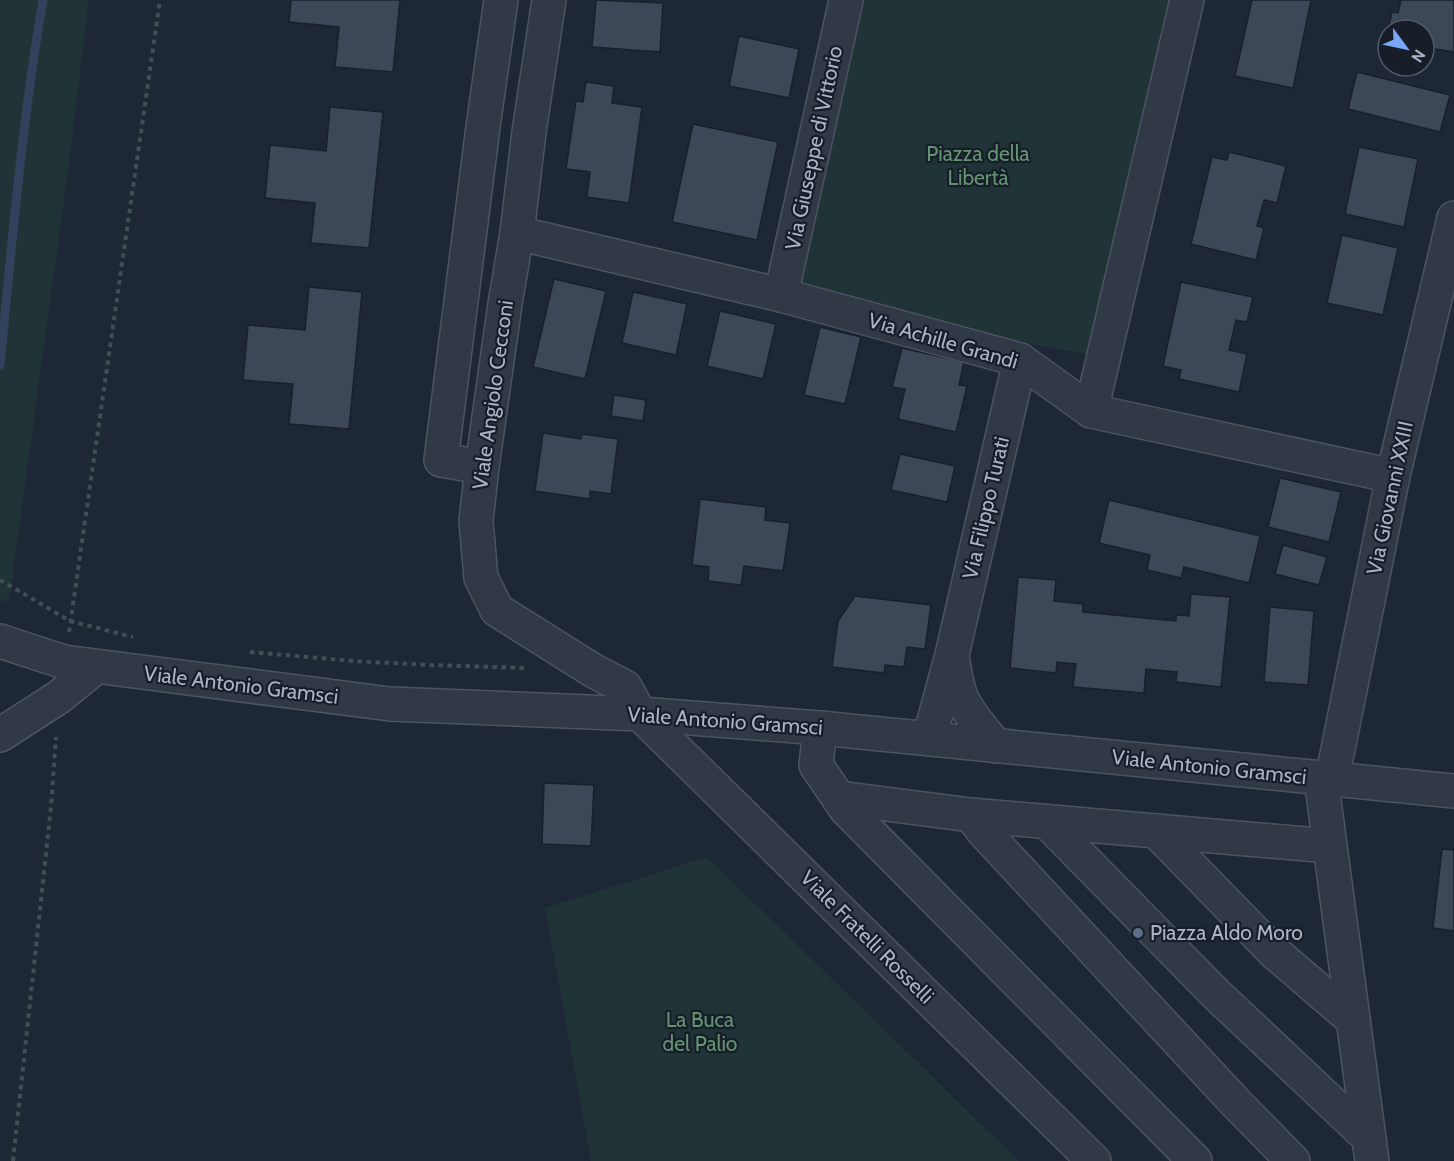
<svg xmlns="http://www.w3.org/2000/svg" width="1454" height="1161" font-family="Cabin,sans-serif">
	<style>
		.green { fill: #203336 }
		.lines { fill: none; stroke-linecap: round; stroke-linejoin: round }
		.stream { stroke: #31425d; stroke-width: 9 }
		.building { fill: #3c4758; stroke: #19202c; stroke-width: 1.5 }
		.minor-casing { stroke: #4c5461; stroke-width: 36 }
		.path { stroke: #3e5054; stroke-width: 4; stroke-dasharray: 4.5 4.5; stroke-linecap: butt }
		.minor { stroke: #323946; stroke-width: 33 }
		.service-dot { fill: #5c6f8a; stroke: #171e2a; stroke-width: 2 }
		.labels { text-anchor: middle; stroke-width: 4.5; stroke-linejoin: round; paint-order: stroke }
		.street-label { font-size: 21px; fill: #abb4c3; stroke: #171e2a }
		.park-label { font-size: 21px; fill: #639370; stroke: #171e2a }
		.poi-label { font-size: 21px; fill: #abb4c3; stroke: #171e2a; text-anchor: start }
	</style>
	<rect width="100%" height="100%" fill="#1e2735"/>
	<g class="green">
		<polygon points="0,0 89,0 67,179 9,602 0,600"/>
		<polygon points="846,0 1187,0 1104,358 781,295"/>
		<polygon points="707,857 1019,1161 591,1161 545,908"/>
	</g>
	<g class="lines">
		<path class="stream" d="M 0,365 C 12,243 22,121 43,0"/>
	</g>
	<g class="building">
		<polygon points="291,0 400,0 393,72 335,67 339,27 289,22"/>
		<polygon points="596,0 663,3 660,52 592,47"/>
		<polygon points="1252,0 1311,0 1293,88 1235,76"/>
		<polygon points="1401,0 1454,0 1454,52 1424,47 1424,30 1388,30 1392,12 1398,13"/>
		<polygon points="739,36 799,49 789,98 729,86"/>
		<polygon points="1357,72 1450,95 1440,132 1348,109"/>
		<polygon points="586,82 614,86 612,103 642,107 629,203 587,197 590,172 566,169 576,101 583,102"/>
		<polygon points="330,107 383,112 369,248 311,243 315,203 265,198 270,145 326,151"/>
		<polygon points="693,124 778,142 757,240 672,222"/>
		<polygon points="1359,147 1418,159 1404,227 1345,214"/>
		<polygon points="1229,152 1286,166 1277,203 1264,200 1257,226 1264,228 1256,260 1191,244 1212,157 1227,160"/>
		<polygon points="1342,235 1398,248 1383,315 1327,303"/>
		<polygon points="554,279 606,291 585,379 533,367"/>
		<polygon points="1181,282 1253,297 1247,322 1236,320 1229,350 1247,354 1239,392 1179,379 1181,370 1163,366"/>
		<polygon points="309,287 362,292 349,429 289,424 293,384 243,380 248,325 305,330"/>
		<polygon points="633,292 687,304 676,355 622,343"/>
		<polygon points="720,311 776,324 763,379 707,366"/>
		<polygon points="820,327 861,337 845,404 804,395"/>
		<polygon points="902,348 964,362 959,385 967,386 956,432 898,419 905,389 892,387"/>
		<polygon points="614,395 646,400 643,421 611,416"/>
		<polygon points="543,433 581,439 582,434 618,439 611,494 590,491 590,499 535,491"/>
		<polygon points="900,454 955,466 947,502 891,490"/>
		<polygon points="1280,478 1341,492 1329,542 1268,527"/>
		<polygon points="700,499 766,507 765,520 790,523 783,571 744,566 741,585 708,581 709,567 692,565"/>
		<polygon points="1109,500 1260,536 1249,583 1184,567 1181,578 1147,570 1150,555 1099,543"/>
		<polygon points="1283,545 1327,557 1319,585 1275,574"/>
		<polygon points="1018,577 1056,580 1054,601 1083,604 1083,612 1176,621 1176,615 1189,616 1191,594 1230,597 1221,687 1176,682 1177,672 1146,669 1144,693 1073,687 1076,664 1057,662 1056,673 1010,668"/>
		<polygon points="855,596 931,605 925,649 907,647 904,667 885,665 884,673 832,667 838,621"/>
		<polygon points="1270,607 1314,611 1308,685 1264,682"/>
		<polygon points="544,783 594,785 591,846 542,844"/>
		<polygon points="1442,849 1454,850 1454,931 1433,928"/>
	</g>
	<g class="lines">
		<g class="minor-casing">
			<g id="minor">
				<polyline points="549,0 529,132 517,233 505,304 482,467 476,521 481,578 497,610 594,671 625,687 640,714 1094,1161"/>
				<polyline points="517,233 781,295 1020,360 1091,411 1393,476"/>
				<polyline points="781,295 846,0"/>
				<polyline points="1091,411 1187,0"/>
				<polyline points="482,467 441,460 483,127 501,0"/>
				<polyline points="0,641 64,662 390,704 640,714 820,728 1454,791"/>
				<path d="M 952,657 C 955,671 956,686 962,699 C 970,716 984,731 996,746"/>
				<polyline points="820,728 816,765 846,809 1195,1161"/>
				<polyline points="0,735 59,697 96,667"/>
				<polyline points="929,739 952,655 1020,360"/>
				<polyline points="1321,778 1372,1161"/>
				<polyline points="1332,779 1393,476 1454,218"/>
				<polyline points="839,798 971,815 1329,846"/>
				<polyline points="971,815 984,832 1236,1103 1293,1161"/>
				<polyline points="1047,822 1216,994 1368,1137"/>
				<polyline points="1156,831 1273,951 1352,1019"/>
			</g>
		</g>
		<g class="path">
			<polyline points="0,580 70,621 133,637"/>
			<polyline points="69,632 160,0"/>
			<polyline points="250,652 354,661 429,665 527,668"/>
			<polyline points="13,1161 51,807 56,737"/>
		</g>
		<use href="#minor" class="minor"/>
	</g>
	<circle class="service-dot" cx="1138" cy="933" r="6"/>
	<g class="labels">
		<g class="street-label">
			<text transform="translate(814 148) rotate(-78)" y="7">Via Giuseppe di Vittorio</text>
			<text transform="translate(943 341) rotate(16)" y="7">Via Achille Grandi</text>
			<text transform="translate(493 395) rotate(-82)" y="7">Viale Angiolo Cecconi</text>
			<text transform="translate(1390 498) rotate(-78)" y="7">Via Giovanni XXIII</text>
			<text transform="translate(986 508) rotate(-77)" y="7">Via Filippo Turati</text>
			<text transform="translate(241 685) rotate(7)" y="7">Viale Antonio Gramsci</text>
			<text transform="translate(725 721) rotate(4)" y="7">Viale Antonio Gramsci</text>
			<text transform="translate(1209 767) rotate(6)" y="7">Viale Antonio Gramsci</text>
			<text transform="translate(867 937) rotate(45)" y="7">Viale Fratelli Rosselli</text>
		</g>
		<g class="park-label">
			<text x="978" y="161">Piazza della<tspan x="978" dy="24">Libertà</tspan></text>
			<text x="700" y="1027">La Buca<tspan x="700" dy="24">del Palio</tspan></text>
		</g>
		<g class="poi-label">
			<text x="1150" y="940">Piazza Aldo Moro</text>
		</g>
	</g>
	<g transform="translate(1406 48) rotate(123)"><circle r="28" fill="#171e2a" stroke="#525a67" stroke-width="1.5"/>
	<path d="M0-4.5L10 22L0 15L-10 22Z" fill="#7aa7f9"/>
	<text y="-9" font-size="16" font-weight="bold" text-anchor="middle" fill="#abb4c3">N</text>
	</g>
</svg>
